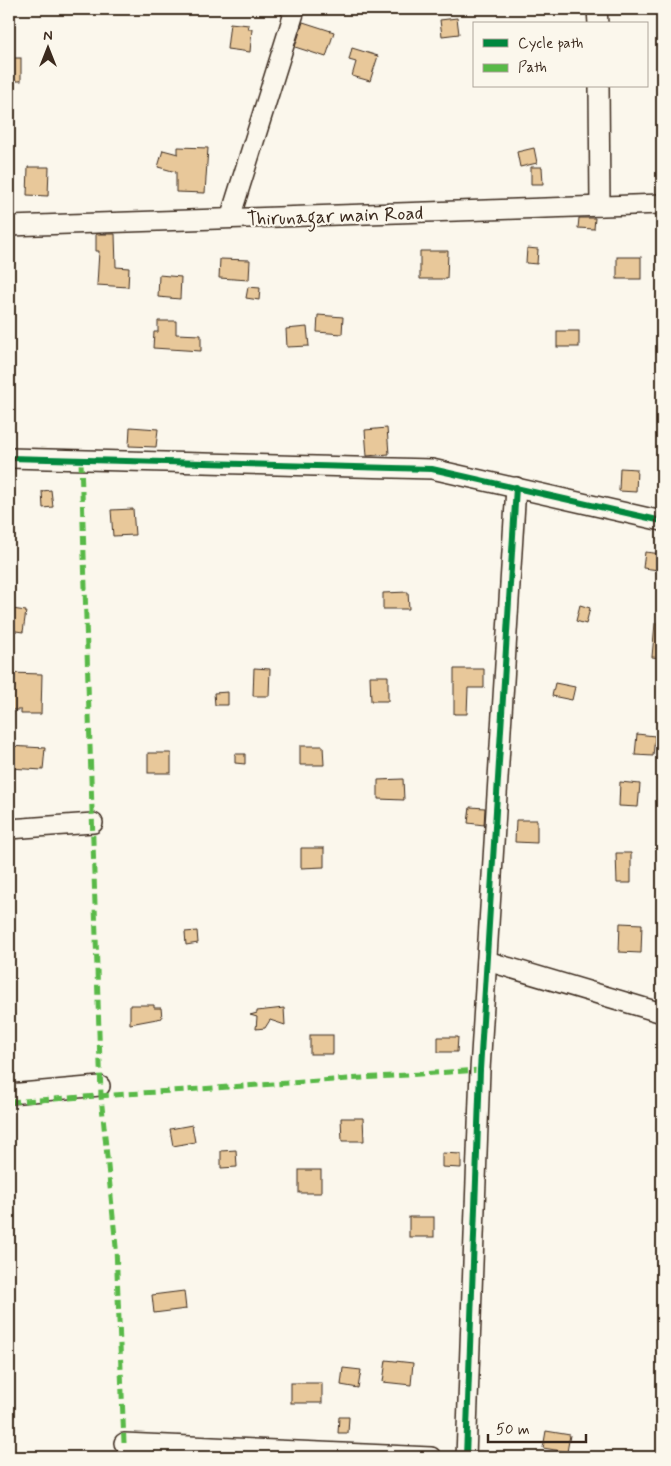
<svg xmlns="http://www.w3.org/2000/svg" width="671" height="1466" font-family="Mynerve,sans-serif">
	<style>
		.building { fill: #e8c89a; stroke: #3b2a1e }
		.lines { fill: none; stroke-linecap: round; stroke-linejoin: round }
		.minor-casing { stroke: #3b2a1e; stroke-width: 22 }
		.minor { stroke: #fbf7ec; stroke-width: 19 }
		.quiet { stroke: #58b947; stroke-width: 5; stroke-dasharray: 10 5; stroke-linecap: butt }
		.cycleway-casing { stroke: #fbf7ec; stroke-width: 9 }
		.cycleway { stroke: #00873e; stroke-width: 6 }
		.labels { text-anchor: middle; stroke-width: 4.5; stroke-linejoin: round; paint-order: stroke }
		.street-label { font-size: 19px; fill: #3b2a1e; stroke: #fbf7ec }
	</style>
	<rect width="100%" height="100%" fill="#fbf7ec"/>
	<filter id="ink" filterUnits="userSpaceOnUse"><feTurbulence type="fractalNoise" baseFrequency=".02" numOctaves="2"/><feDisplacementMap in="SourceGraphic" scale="10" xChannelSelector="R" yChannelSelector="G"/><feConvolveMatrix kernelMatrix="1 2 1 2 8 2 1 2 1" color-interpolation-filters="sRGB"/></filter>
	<g filter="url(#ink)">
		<g class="building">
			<polygon points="457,18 459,34 442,36 440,20"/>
			<polygon points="303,22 334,32 326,57 295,47"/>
			<polygon points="230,23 249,25 248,29 252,29 250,52 227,49"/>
			<polygon points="352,48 378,56 370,81 352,76 356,62 349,60"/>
			<rect x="9" y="58" width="12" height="23"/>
			<polygon points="178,147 208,148 205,193 176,192 176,172 158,167 163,150 178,154"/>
			<polygon points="534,148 537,163 520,167 517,152"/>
			<polygon points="28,167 49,167 48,196 27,195"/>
			<polygon points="531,167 542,167 543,184 531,184"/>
			<polygon points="579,218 595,218 594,229 578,228"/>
			<polygon points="96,234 115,234 116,267 129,268 128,287 97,285 99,251 96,251"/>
			<polygon points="527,248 538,249 537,264 526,263"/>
			<polygon points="420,251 448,251 447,279 420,279"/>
			<rect x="617" y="257" width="24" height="22"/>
			<polygon points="220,259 250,260 249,280 219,278"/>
			<polygon points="159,275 181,277 180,299 158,297"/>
			<polygon points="248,287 260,288 259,300 246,298"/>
			<polygon points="318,315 343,317 342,334 317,332"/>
			<polygon points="158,321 176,321 176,334 201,335 201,351 153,348 154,332 158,332"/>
			<polygon points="307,327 309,346 287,347 286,329"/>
			<rect x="557" y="331" width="22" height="16"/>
			<polygon points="130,427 158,429 156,447 129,446"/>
			<polygon points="387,428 389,454 367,456 365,430"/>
			<polygon points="620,468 637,469 636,492 619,491"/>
			<polygon points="51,490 53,507 43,508 42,491"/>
			<polygon points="133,509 135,535 113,536 111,510"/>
			<polygon points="645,552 662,554 659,570 643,568"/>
			<polygon points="408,592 409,609 383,609 383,593"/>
			<polygon points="580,605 590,608 586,624 576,621"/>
			<polygon points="12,609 26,611 23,632 9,630"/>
			<polygon points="655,623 662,624 662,658 652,657"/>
			<polygon points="254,668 270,669 269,696 253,696"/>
			<polygon points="454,669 484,669 484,688 468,688 467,714 454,714"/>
			<polygon points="9,673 42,674 41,714 21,714 21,710 9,710"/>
			<polygon points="370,676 388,676 388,701 371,701"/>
			<polygon points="555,683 575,687 572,700 552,696"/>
			<polygon points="228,692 228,705 215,705 214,693"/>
			<polygon points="637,734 655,736 653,756 635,755"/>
			<polygon points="9,746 45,748 43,770 9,768"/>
			<polygon points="300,746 323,746 324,765 300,765"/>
			<rect x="148" y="753" width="23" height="20"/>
			<polygon points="235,754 245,754 245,764 235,763"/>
			<polygon points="403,779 404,800 378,799 378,780"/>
			<polygon points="620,782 640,784 638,807 619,806"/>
			<polygon points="470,807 485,808 484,825 468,823"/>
			<polygon points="516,820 537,820 537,843 515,842"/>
			<polygon points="301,848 324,848 324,867 301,868"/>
			<polygon points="616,853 631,853 631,883 617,883"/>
			<polygon points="620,923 642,924 641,953 619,952"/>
			<polygon points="197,931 198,943 186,945 185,932"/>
			<polygon points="130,1005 154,1005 154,1008 161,1008 162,1018 130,1024"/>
			<polygon points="284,1008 285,1025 270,1020 265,1028 256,1029 257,1017 250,1015 257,1013 257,1011"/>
			<rect x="310" y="1035" width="23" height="19"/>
			<polygon points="438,1037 458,1037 457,1052 438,1052"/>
			<polygon points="341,1118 363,1118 364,1141 342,1141"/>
			<polygon points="192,1125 195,1142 173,1146 170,1129"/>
			<polygon points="236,1150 237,1167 221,1168 221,1151"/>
			<polygon points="442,1153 461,1154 461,1168 442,1167"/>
			<rect x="299" y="1170" width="22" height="23"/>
			<rect x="409" y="1217" width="25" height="20"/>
			<polygon points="184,1291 186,1309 154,1313 152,1295"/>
			<polygon points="386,1360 413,1363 411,1385 383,1382"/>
			<polygon points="343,1368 361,1370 358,1388 341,1385"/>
			<rect x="291" y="1383" width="31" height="20"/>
			<polygon points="339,1417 349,1417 348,1433 338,1433"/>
			<polygon points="546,1431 570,1435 567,1452 543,1448"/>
		</g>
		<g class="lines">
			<g class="minor-casing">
				<g id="minor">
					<polyline points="597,9 598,24"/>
					<polyline points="599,86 600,206"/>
					<polyline points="230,218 295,10 290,9"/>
					<polyline points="9,226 662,204"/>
					<polyline points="9,458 432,469 662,521"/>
					<polyline points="9,829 93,823"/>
					<polyline points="487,961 662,1013"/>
					<polyline points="9,1094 100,1086"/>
					<polyline points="124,1443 431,1457"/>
					<polyline points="466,1457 480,1070 516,487"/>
				</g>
			</g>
			<use href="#minor" class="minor"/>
			<g class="quiet">
				<polyline points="81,460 101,1096 116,1247 124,1443"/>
				<polyline points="9,1102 480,1070"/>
			</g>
			<g class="cycleway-casing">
				<g id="cycleway">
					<polyline points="9,458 432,469 662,521"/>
					<polyline points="466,1457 480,1070 516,487"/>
				</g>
			</g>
			<use href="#cycleway" class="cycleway"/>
		</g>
	</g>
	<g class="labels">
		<g class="street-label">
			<text transform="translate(335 215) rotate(-2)" y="7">Thirunagar main Road</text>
		</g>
	</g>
	<rect width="671" height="1466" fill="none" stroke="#fbf7ec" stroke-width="30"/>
	<rect x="15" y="15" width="641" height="1436" fill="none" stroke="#3b2a1e" stroke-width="2" filter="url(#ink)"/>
	<rect x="473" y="22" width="175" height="65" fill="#fbf7ec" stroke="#aea59a"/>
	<rect x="483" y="39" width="25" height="8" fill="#00873e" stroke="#aea59a"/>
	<text x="518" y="48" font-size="15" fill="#3b2a1e">Cycle path</text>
	<rect x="483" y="64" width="25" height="8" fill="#58b947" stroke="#aea59a"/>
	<text x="518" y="72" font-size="15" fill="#3b2a1e">Path</text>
	<g transform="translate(48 48)" stroke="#fbf7ec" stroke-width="4" paint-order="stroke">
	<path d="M0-4L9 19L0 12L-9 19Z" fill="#3b2a1e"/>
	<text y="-8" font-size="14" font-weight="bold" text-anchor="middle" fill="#3b2a1e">N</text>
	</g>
	<path d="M488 1434v8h98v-8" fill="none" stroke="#3b2a1e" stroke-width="2.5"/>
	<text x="496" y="1434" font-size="15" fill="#3b2a1e" stroke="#fbf7ec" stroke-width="4" paint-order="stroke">50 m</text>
</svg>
